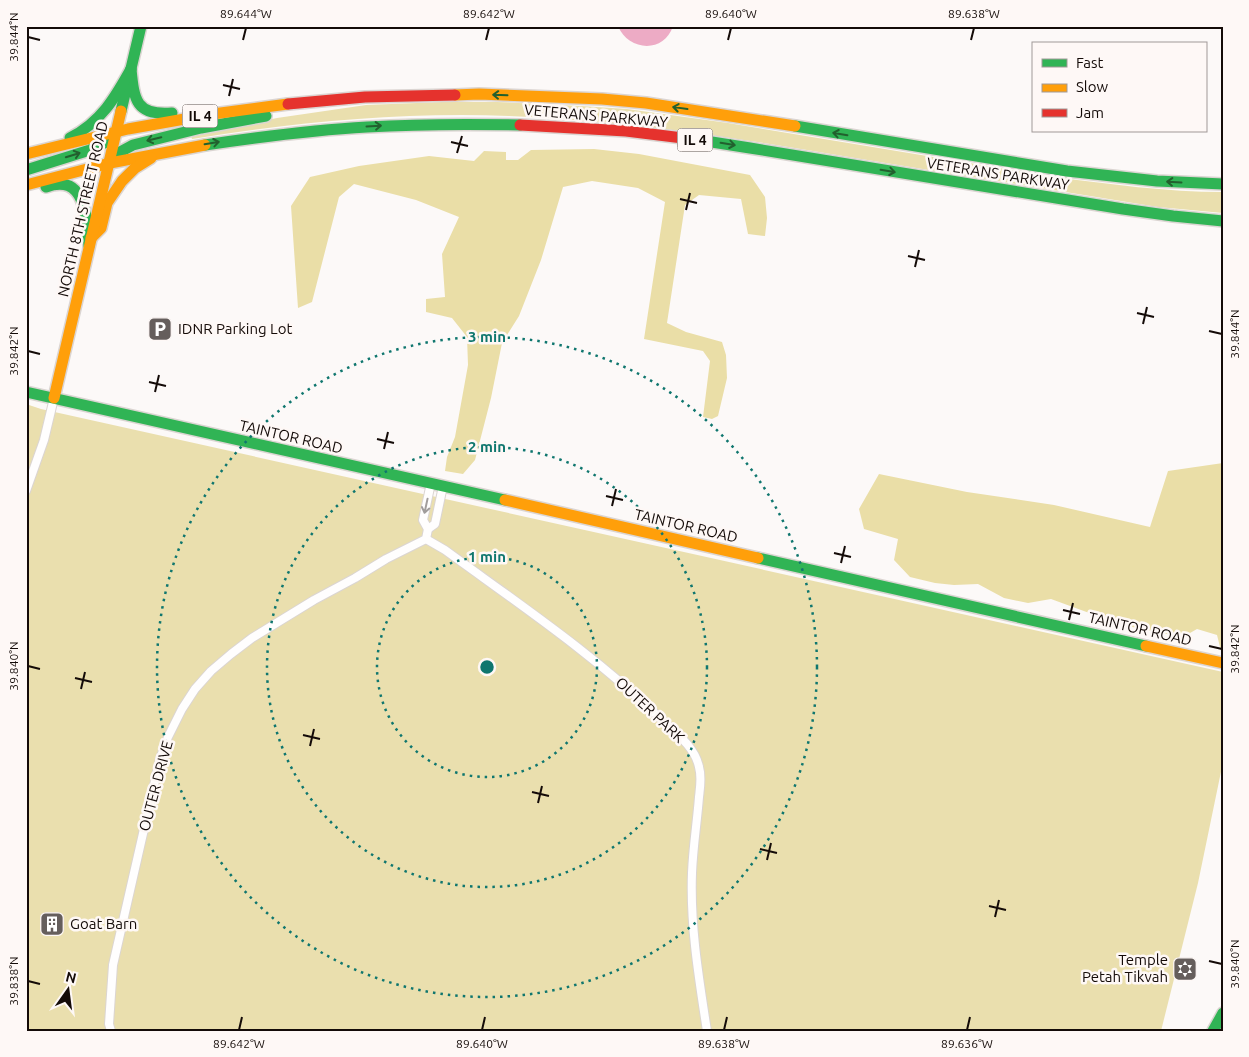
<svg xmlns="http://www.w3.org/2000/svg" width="1249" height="1057" font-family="Ubuntu,sans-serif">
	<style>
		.green { fill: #eadfae }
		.forest { fill: #eadea7 }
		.water { fill: #edabc5 }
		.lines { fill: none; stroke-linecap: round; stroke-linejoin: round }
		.street-casing { stroke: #dbd5d2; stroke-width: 10 }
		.fast-casing { stroke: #dbd5d2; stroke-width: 14 }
		.slow-casing { stroke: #dbd5d2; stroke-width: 14 }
		.jam-casing { stroke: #dbd5d2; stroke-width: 14 }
		.street { stroke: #fffefe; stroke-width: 8 }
		.fast { stroke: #30b455; stroke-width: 11 }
		.slow { stroke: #ff9f0a; stroke-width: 11 }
		.jam { stroke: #e5322d; stroke-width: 11 }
		.oneway { stroke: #22602e }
		.oneway2 { stroke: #a19d9c }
		.ticks { fill: none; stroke: #140b08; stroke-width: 2 }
		.ring { fill: none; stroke: #0f766e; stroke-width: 2.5; stroke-dasharray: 2.5 5 }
		.labels { text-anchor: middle; stroke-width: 5; stroke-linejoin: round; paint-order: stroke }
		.shield { fill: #fef8f6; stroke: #5a524f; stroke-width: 1 }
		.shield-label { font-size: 14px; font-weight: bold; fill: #140b08 }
		.street-label { font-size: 15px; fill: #140b08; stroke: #fef8f6 }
		.poi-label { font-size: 15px; fill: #140b08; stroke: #fef8f6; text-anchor: start }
		.centre { fill: #0f766e; stroke: #fef8f6; stroke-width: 2.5 }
		.ring-label { font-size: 15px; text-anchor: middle; font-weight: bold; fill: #0f766e; stroke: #fef8f6; stroke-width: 5; stroke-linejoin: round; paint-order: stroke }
		.neatline { fill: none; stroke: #140b08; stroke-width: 2 }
		.ticks-label { font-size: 12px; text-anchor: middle; fill: #140b08 }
	</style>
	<rect width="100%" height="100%" fill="#fcf9f8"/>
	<g class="green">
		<path d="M 442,102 L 497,102 L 581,106 L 627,109 L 728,123 L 1054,177 C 1110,184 1166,192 1223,192 L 1223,213 L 1158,207 C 1055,190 952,174 849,157 C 736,138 623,120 509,116 C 403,112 296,122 192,139 L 191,136 L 277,118 L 366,105 Z"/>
		<polygon points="26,404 41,409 1223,672 1223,762 1198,883 1161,1031 26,1031"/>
	</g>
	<g class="forest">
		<polygon points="594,149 639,154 750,175 765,197 767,218 765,236 748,234 741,199 699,195 685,205 667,323 686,332 722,342 726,355 727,378 718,416 712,419 703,417 710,361 703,351 644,339 665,202 638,188 592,181 563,187 541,260 519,316 502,343 491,398 475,460 463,474 445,471 447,457 455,437 468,365 467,337 452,318 426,312 426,299 445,297 442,254 459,217 416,200 354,184 339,197 312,302 298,308 291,206 310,177 359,166 429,156 474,161 484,151 506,152 506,160 518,160 531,150"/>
		<polygon points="1223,463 1223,651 1221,651 1217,635 1197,629 1183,637 1122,625 1051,599 1028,603 1004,598 978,584 954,585 935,583 910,577 894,560 898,539 864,529 859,509 879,474 967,492 1054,505 1150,527 1168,471"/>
	</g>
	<path class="water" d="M 618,26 L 673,26 C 664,54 628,51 618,26 Z"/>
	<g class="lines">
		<g class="street-casing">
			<g id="street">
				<polyline points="26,491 44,440 54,398"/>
				<polyline points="428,529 435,524 443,486"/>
				<path d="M 426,539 L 445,550 C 519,604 596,656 662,720 C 676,733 695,747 699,767 C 702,777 700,788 699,797 C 697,823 693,847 692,873 C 690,926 699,979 707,1031"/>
				<polyline points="111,1031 109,1024 113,965 160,759 168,737 182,709 195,689 211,671 231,654 252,638 314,600 355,578 386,559 426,539 428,529 423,520 431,483"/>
			</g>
		</g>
		<g class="fast-casing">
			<g id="fast">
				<path d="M 131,69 C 134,100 136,116 172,113"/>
				<polyline points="121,111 141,26"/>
				<polyline points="795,126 1067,171 1157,181 1223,184"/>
				<path d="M 70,138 C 101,122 115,98 131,69"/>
				<polyline points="699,140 750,148 1123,209 1173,216 1223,221"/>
				<path d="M 205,145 C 259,137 313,130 367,127 C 418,124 469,124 520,125"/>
				<polyline points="109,162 120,152 133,145 201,128 266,116"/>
				<polyline points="26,170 90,150 106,142 115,134"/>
				<path d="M 46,187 C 86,172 87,220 89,246"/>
				<polyline points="26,392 505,500"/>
				<polyline points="758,558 1146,646"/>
				<polyline points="1213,1031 1223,1013"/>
			</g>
		</g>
		<g class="slow-casing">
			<g id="slow">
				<polyline points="455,95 479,94 602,99 646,103 795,126"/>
				<polyline points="26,154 128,129 213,114 288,104"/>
				<polyline points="26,185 110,163 205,145"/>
				<polyline points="91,238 101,228 107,203 122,181 135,168 151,158"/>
				<polyline points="54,398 121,111"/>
				<polyline points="505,500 758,558"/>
				<polyline points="1146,646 1223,663"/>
			</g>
		</g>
		<g class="jam-casing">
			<g id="jam">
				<polyline points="288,104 365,97 455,95"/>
				<polyline points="520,125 626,131 699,140"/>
			</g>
		</g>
		<use href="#street" class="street"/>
		<use href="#fast" class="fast"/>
		<use href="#slow" class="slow"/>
		<use href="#jam" class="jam"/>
	</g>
	<defs><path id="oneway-shaft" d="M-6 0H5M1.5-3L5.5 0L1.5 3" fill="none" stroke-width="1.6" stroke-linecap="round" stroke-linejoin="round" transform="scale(1.25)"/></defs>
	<g class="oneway">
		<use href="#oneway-shaft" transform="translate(500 95) rotate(-178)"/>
		<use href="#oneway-shaft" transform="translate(680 108) rotate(-172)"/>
		<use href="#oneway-shaft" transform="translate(374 126) rotate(-3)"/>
		<use href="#oneway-shaft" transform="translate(840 134) rotate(-171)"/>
		<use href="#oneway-shaft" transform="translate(154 139) rotate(166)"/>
		<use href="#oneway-shaft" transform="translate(212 143) rotate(-9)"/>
		<use href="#oneway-shaft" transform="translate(728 144) rotate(9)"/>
		<use href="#oneway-shaft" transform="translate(73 155) rotate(-17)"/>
		<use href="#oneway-shaft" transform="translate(888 171) rotate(9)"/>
		<use href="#oneway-shaft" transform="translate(1174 182) rotate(-177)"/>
	</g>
	<use class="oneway2" href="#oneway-shaft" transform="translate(426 506) rotate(102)"/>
	<path class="ticks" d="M 28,37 L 40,40M 243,40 L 246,28M 486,40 L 489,28M 728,40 L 731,28M 971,40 L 974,28M 223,85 L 240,89M 229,96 L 233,79M 451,142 L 468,146M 457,153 L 462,136M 680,199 L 697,203M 686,210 L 690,193M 908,256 L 925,260M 915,267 L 919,250M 1137,313 L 1154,317M 1143,324 L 1147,307M 1209,331 L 1222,334M 28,351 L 40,354M 149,382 L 166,386M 155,392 L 159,375M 377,439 L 394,443M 384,449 L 388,432M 606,496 L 623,500M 612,506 L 616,489M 834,553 L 851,557M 841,563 L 845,546M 1063,610 L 1080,614M 1069,620 L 1073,603M 1209,646 L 1222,649M 28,666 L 40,669M 75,678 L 92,682M 81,689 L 85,672M 303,735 L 320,739M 310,746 L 314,729M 532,792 L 549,796M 538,803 L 542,786M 760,849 L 777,853M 767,860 L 771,843M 989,906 L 1006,910M 995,917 L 999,900M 1209,961 L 1222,964M 28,981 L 40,984M 239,1030 L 242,1017M 482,1030 L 485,1017M 724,1030 L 727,1017M 967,1030 L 970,1017"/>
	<g class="ring">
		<circle cx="487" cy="667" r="110"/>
		<circle cx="487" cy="667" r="220"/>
		<circle cx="487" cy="667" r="330"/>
	</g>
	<defs>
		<g id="parking-square" transform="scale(1.25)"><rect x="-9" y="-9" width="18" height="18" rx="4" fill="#655e5c" stroke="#fef8f6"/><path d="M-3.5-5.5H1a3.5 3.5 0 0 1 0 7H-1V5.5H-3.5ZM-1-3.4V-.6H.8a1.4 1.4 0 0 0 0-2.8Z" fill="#fff"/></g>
		<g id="building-square" transform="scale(1.25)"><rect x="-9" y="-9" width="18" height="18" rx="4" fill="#655e5c" stroke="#fef8f6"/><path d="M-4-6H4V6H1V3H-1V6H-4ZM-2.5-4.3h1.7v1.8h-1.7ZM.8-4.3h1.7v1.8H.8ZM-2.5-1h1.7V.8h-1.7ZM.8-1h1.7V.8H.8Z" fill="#fff"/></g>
		<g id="synagogue-square" transform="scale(1.25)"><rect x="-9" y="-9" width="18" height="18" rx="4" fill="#655e5c" stroke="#fef8f6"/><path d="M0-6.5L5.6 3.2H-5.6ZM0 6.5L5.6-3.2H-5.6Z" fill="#fff"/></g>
	</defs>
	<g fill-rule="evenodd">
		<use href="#parking-square" x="160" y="329"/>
		<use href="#building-square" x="52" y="924"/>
		<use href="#synagogue-square" x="1185" y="969"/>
	</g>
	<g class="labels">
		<g class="shield">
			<rect x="182.5" y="104.5" width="35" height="23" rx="4"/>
			<rect x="677.5" y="128.5" width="35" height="23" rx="4"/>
		</g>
		<g class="shield-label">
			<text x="200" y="121">IL 4</text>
			<text x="695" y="145">IL 4</text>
		</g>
		<g class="street-label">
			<text transform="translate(596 116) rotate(5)" y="5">VETERANS PARKWAY</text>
			<text transform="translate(998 174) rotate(9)" y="5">VETERANS PARKWAY</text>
			<text transform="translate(83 209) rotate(-77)" y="5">NORTH 8TH STREET ROAD</text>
			<text transform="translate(291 437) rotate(13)" y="5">TAINTOR ROAD</text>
			<text transform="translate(686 526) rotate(13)" y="5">TAINTOR ROAD</text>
			<text transform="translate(1140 629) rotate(13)" y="5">TAINTOR ROAD</text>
			<text transform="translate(650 710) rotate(43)" y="5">OUTER PARK</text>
			<text transform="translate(156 786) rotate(-75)" y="5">OUTER DRIVE</text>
		</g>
		<g class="poi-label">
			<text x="178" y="334">IDNR Parking Lot</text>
			<text x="70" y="929">Goat Barn</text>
			<text x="1168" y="965" text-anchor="end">Temple<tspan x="1168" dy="17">Petah Tikvah</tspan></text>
		</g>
	</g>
	<circle cx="487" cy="667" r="8" class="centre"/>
	<g class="ring-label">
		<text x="487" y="342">3 min</text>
		<text x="487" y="452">2 min</text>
		<text x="487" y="562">1 min</text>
	</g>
	<rect width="1249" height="1057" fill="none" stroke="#fef8f6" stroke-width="55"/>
	<rect x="1032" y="42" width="175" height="90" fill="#fef8f6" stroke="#a09997"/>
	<rect x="1042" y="59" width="25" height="8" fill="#30b455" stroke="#a09997"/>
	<text x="1076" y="68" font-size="15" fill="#140b08">Fast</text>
	<rect x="1042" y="84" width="25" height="8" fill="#ff9f0a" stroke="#a09997"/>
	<text x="1076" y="92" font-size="15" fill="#140b08">Slow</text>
	<rect x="1042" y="109" width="25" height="8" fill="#e5322d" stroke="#a09997"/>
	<text x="1076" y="118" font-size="15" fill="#140b08">Jam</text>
	<g transform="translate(68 990) rotate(14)" stroke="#fef8f6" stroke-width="4" paint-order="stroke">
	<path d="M0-4L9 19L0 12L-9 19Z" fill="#140b08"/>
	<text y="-8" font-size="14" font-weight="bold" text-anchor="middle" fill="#140b08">N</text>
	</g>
	<rect x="28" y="28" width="1194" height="1002" class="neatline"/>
	<g class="ticks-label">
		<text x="246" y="18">89.644°W</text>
		<text x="489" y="18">89.642°W</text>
		<text x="731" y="18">89.640°W</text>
		<text x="974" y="18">89.638°W</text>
		<text transform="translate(14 37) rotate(-90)" y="4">39.844°N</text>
		<text transform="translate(1235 334) rotate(-90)" y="4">39.844°N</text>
		<text transform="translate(14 351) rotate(-90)" y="4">39.842°N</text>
		<text transform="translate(1235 649) rotate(-90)" y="4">39.842°N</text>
		<text transform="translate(14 666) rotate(-90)" y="4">39.840°N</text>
		<text transform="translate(1235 964) rotate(-90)" y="4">39.840°N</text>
		<text transform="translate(14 981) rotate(-90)" y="4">39.838°N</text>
		<text x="239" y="1048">89.642°W</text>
		<text x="482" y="1048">89.640°W</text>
		<text x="724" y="1048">89.638°W</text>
		<text x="967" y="1048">89.636°W</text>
	</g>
</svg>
